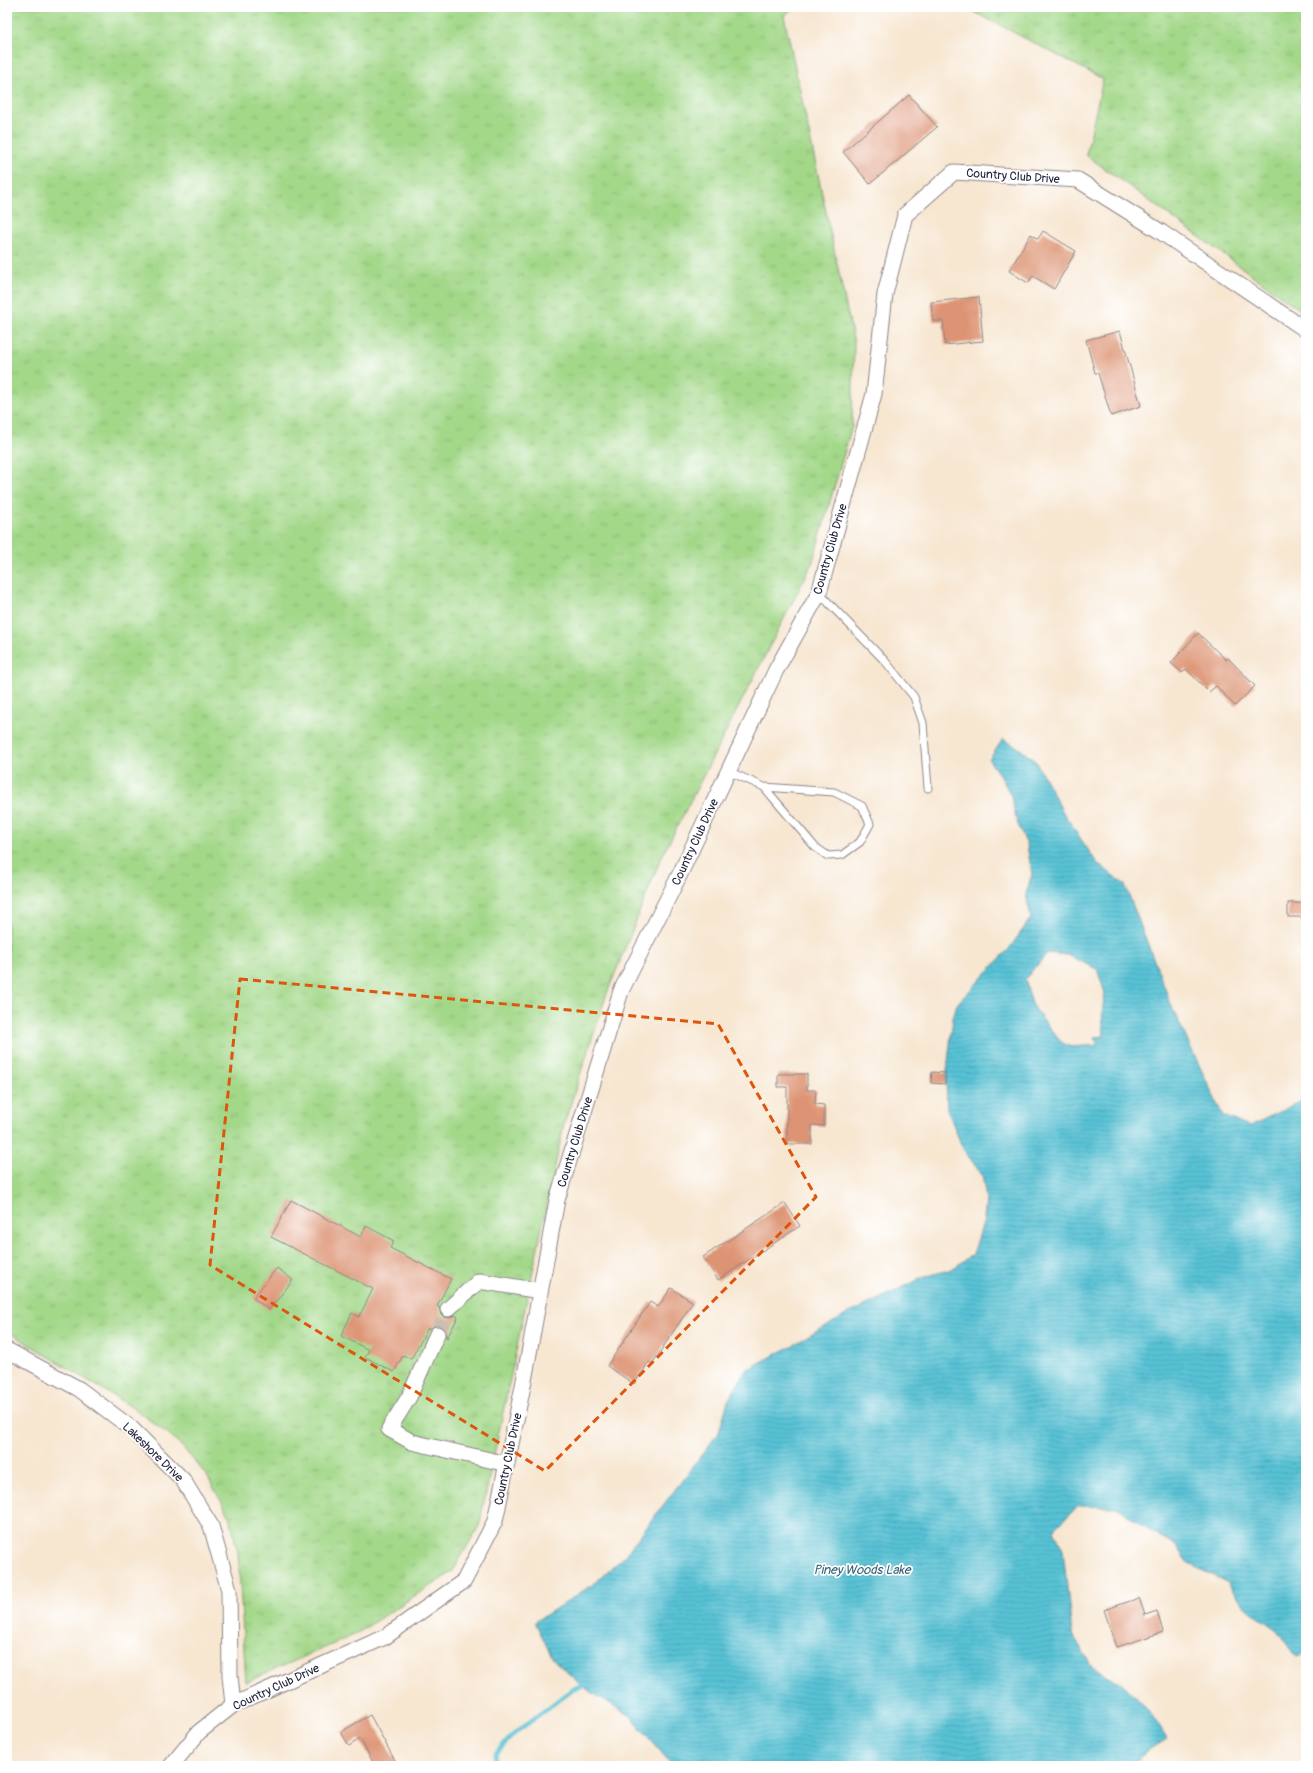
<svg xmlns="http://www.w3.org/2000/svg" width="1313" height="1773" font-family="Pangolin,sans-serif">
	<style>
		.grass { fill: url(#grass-tufts); stroke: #627d62 }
		.water { fill: url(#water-rules); stroke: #3e7288; fill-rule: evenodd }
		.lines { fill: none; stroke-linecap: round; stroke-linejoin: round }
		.stream { stroke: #59c2d5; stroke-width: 4.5 }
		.building { fill: #dd9475 }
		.minor-tunnel { stroke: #ccbfb2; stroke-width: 15; stroke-dasharray: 15 8; stroke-linecap: butt }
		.service-casing { stroke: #8c8486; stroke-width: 9 }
		.minor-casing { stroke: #8c8486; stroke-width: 17 }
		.service { stroke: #fff; stroke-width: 7 }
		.minor { stroke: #fff; stroke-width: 15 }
		.marked { fill: none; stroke: #de560e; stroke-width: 3; stroke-dasharray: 8 5; stroke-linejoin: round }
		.labels { text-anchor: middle; stroke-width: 3.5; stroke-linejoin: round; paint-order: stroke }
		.street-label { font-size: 12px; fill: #22223b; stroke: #fff }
		.water-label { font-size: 13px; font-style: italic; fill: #386279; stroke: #fff }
	</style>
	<defs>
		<pattern id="grass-tufts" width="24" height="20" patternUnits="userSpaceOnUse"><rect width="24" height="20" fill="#a3d889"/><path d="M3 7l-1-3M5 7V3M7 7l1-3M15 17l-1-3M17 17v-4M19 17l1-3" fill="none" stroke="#8cb977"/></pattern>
		<pattern id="water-rules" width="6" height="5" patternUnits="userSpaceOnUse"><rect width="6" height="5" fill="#59c2d5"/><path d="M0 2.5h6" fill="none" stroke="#4da6b8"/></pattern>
	</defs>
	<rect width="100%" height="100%" fill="#fff"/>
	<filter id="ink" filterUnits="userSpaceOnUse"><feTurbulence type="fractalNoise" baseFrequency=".025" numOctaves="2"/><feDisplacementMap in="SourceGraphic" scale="8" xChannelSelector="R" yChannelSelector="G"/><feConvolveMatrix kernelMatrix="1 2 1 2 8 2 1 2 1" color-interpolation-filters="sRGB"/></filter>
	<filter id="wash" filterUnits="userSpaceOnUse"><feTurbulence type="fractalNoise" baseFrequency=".012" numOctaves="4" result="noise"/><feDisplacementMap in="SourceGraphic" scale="16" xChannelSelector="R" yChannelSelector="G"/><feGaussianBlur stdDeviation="0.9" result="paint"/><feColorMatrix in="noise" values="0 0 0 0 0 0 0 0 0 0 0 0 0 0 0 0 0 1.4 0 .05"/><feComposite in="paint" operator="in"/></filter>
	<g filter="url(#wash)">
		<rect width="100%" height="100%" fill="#f7e6d0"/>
		<g class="grass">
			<polygon points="7,7 794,7 784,16 854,343 852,426 812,564 661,858 606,996 564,1124 479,1526 452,1572 354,1635 246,1682 238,1552 229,1515 207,1476 179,1443 138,1411 7,1331"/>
			<polygon points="965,7 1306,7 1306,314 1086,155 1103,79"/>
		</g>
		<path class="water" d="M 1003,739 L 1019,748 L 1036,762 L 1064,814 L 1097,863 L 1125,885 L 1174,1012 L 1223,1116 L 1250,1126 L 1306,1099 L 1306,1651 L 1301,1655 L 1295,1656 L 1277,1630 L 1242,1605 L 1228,1582 L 1187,1562 L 1175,1545 L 1147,1529 L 1117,1507 L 1078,1506 L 1054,1530 L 1063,1550 L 1072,1633 L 1092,1667 L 1124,1685 L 1148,1710 L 1167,1739 L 1141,1755 L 1131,1766 L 673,1766 L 630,1716 L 582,1686 L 553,1659 L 535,1622 L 592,1585 L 622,1559 L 719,1432 L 728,1401 L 746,1370 L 792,1346 L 840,1318 L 924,1277 L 952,1269 L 973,1254 L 984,1220 L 986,1198 L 982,1175 L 963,1149 L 947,1109 L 946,1079 L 953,1017 L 957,1004 L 1009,949 L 1031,918 L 1026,894 L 1032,874 L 1027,845 L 1017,822 L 1011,796 L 1003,780 L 989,760 ZM 1048,953 L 1067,955 L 1097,969 L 1105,993 L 1102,1012 L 1104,1036 L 1094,1037 L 1098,1045 L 1071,1047 L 1061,1042 L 1042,1019 L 1032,1004 L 1025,979 Z"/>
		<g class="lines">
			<polyline class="stream" points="494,1766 496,1753 516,1732 574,1688 582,1686"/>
		</g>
		<g id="blocks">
			<g class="building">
				<polygon points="909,95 937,127 870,184 843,152"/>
				<polygon points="1043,231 1076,251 1054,289 1033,276 1028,283 1009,271 1031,234 1038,239"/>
				<polygon points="979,297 983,341 945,345 943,321 933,321 931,302"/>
				<polygon points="1120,331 1141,406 1111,416 1098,373 1095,373 1086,340"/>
				<polygon points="1198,633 1226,660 1228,658 1255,686 1235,706 1216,686 1209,692 1186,669 1182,673 1171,663"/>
				<rect x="1288" y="903" width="18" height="14"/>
				<polygon points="932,1072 946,1073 945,1084 931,1083"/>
				<polygon points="778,1074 807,1074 807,1090 816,1090 815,1104 824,1105 824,1126 812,1125 812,1144 787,1144 787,1087 778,1087"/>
				<polygon points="291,1200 361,1237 366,1226 394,1241 390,1248 451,1279 437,1306 439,1307 441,1315 445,1317 450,1318 455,1315 458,1317 447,1338 444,1329 441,1326 436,1325 430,1329 428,1328 411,1359 403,1355 394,1372 365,1357 369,1350 341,1336 352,1313 359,1317 373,1289 271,1237"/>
				<polygon points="785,1203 800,1226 718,1280 703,1257"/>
				<polygon points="277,1268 293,1280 269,1310 253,1298"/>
				<polygon points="671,1288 693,1302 652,1364 649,1362 634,1384 607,1366 650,1302 658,1307"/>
				<polygon points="1139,1598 1145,1615 1157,1611 1163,1632 1117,1647 1104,1610"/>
				<polygon points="370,1715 398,1766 375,1766 360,1739 349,1746 341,1732"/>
			</g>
		</g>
	</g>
	<g filter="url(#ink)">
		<use href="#blocks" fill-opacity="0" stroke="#8c8486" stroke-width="1"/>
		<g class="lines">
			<polyline class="minor-tunnel" points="437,1334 448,1309"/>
			<g class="service-casing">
				<g id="service">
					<polyline points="819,593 885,661 914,697 923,723 928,788"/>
					<polyline points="728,771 764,787 815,847 828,856 842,855 860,842 870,824 862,806 834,792 764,787"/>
				</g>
			</g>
			<g class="minor-casing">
				<g id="minor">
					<polyline points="448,1309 479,1281 540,1291"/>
					<polyline points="437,1334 409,1397 389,1429 412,1442 507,1464"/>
					<polyline points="7,1350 79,1389 131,1428 183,1480 211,1526 229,1590 230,1676 233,1705"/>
					<polyline points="171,1766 199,1732 233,1705 385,1637 464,1581 495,1521 523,1386 557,1200 621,991 678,878 776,670 819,593 874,394 885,294 905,215 954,172 1078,180 1161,232 1306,330"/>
				</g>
			</g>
			<use href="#service" class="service"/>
			<use href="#minor" class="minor"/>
		</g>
	</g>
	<path class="marked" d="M 240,979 L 718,1024 L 816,1197 L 545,1471 L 210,1265 Z"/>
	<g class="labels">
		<g class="street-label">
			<text transform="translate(1013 176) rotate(4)" y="4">Country Club Drive</text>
			<text transform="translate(830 549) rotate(-74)" y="4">Country Club Drive</text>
			<text transform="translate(695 842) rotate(-65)" y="4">Country Club Drive</text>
			<text transform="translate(575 1142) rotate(-73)" y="4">Country Club Drive</text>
			<text transform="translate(153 1452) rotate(44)" y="4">Lakeshore Drive</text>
			<text transform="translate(508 1459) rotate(-78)" y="4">Country Club Drive</text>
			<text transform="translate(276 1687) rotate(-25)" y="4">Country Club Drive</text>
		</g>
		<g class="water-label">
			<text x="862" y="1574">Piney Woods Lake</text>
		</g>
	</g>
	<rect width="1313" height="1773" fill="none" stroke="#fff" stroke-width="24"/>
</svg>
